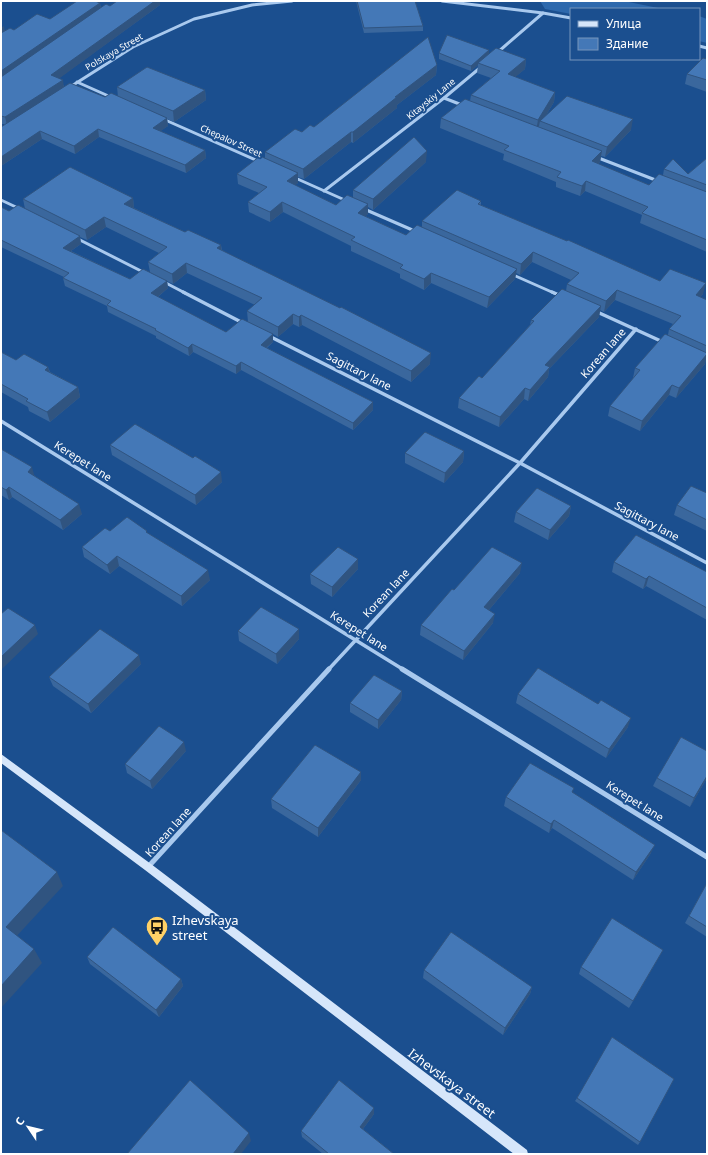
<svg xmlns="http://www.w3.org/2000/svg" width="708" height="1155" font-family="'Noto Sans',sans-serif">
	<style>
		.green { fill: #2e69ad }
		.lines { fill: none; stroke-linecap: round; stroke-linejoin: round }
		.street-far2 { stroke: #a9c9ee; stroke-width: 3 }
		.street-far1 { stroke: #a9c9ee; stroke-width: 3.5 }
		.street { stroke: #a9c9ee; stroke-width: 5 }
		.secondary { fill: #d6e6fa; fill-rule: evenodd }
		.wall { fill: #3a679d; fill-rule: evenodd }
		.shaded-wall { fill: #305480 }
		.building { fill: #4478b7; stroke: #305480 }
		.labels { text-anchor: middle; stroke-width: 4; stroke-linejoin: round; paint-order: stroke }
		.far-street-label { font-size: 9px; fill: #fff; stroke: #1b4f8f }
		.street-label { font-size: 11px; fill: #fff; stroke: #1b4f8f }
		.near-poi-label { font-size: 13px; fill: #fff; stroke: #1b4f8f; text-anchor: start }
		.near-street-label { font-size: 13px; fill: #fff; stroke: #1b4f8f }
	</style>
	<rect width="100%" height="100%" fill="#1b4f8f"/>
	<g class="green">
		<polygon points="540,1 624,1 663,9 571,9 571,14 545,9"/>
		<polygon points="699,16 707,19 707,43 699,41"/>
	</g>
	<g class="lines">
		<g class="street-far2">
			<polyline points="442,1 543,13 571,18"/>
			<polyline points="699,46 707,48"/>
			<polyline points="498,52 543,13"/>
			<polyline points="77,82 113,98"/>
			<polyline points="70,87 133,47 194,19 252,5 292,1"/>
			<polyline points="444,98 462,105"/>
			<polyline points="163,119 260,162"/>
			<polyline points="596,157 658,181"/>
			<polyline points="293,177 347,201"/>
			<polyline points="324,191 444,98 481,67"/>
			<polyline points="1,200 18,208"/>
			<polyline points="364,209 417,232"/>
			<polyline points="76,238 145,273"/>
			<polyline points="511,274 554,293"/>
			<polyline points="164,282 185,293"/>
		</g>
		<g class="street-far1">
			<polyline points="183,292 243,323"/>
			<polyline points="552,292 561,296"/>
			<polyline points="595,311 663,342"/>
			<polyline points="269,336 520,463 707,563"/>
			<polyline points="1,421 404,670"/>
			<polyline points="328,670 520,463 636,329"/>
		</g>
		<g class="street">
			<polyline points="402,669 707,857"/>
			<polyline points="148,867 329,669"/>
		</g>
		<polygon class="secondary" points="1,754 151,864 527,1150 528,1154 514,1154 145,870 1,763"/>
	</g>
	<g class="wall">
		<polygon points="356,1 415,1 423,26 423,31 364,33"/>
		<polygon points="100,3 101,8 110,6 160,5 59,78 64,86 105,97 118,97 117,87 205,90 206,100 174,122 167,119 168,126 160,131 205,150 206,158 186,173 99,137 75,154 42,139 1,166 1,125 1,127 5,124 1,124 1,25 5,31 14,30 50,19"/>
		<polygon points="439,53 489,54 526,59 525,69 515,77 555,92 554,102 545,117 631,130 605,157 601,156 600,162 598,164 649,185 663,175 664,169 688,174 707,158 707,252 640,223 642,215 585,191 580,196 556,187 556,182 503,160 504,154 440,128 441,118 470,101 471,95 491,78 477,73 478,65 471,71 439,59"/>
		<polygon points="707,59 707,92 685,84 687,74"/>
		<polygon points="437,65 436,75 397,105 397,108 353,143 351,142 304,179 298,177 298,183 295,185 336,205 353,197 353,190 426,162 373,210 368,207 368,214 365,216 406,235 422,227 422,221 481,201 481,205 660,281 703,294 700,297 707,300 707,358 706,357 705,364 676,398 669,395 640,431 608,416 610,406 633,379 633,378 635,368 668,335 669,329 673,324 615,300 604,312 600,310 599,317 549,369 548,377 528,401 524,399 499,427 458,408 459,398 482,378 530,325 531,320 566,291 567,284 571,280 532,262 520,275 516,273 515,279 487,308 431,283 424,290 400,278 400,274 351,251 351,246 283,212 270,222 249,212 248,202 259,193 238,184 237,174 265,159 265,152 302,132 314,127"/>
		<path d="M 133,198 L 134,208 L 185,232 L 221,245 L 222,250 L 430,364 L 411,382 L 302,325 L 299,327 L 293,324 L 278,337 L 273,334 L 273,342 L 267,348 L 373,402 L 373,410 L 353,430 L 241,370 L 236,374 L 193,352 L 189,356 L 156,338 L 156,336 L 108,312 L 107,306 L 65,286 L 63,278 L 64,277 L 1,247 L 1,207 L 9,211 L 25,209 L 23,199 ZM 106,227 L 159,253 L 148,262 L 150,272 L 130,279 L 71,251 L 81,244 L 80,237 L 87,240 ZM 187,273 L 255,305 L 247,311 L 248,322 L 226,332 L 158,297 L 168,288 L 167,281 L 173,284 Z"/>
		<polygon points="1,352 16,360 48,367 50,372 78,387 80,397 50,422 29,411 28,407 1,392"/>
		<polygon points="110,445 222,482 196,505 112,455"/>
		<polygon points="1,449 35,476 82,514 63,530 12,497 9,500 1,495"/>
		<polygon points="464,451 463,462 444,483 405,463 405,453"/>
		<polygon points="707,493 707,531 674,515 677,505"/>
		<polygon points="571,506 569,516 548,540 514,522 516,512"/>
		<polygon points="110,531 148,533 210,580 182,606 119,566 110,574 84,557 82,547"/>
		<polygon points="358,559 358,569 332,597 311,584 310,574"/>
		<polygon points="614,562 707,572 707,620 646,586 643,589 612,572"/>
		<polygon points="520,573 489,610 493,623 463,660 420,635 421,625 454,590"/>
		<polygon points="299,629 299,639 277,664 239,641 238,631"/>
		<polygon points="141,664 91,713 53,686 49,677"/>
		<polygon points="402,691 401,700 378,729 350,712 350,703"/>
		<polygon points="518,694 628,727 606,758 516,703"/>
		<polygon points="186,751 152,789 127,773 125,764"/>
		<polygon points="657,778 707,778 690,807 653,786"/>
		<polygon points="361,780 318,837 272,808 271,799"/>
		<polygon points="573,793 651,853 633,880 552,828 549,833 504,806 506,797"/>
		<polygon points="707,883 707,937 685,923"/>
		<polygon points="663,950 629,1008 579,974 581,967"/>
		<polygon points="87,957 181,979 183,986 159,1017 90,964"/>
		<polygon points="424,970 532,987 530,994 503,1035 423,978"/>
		<polygon points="577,1098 640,1142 638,1145 575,1101"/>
		<polygon points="374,1114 363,1129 394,1154 323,1154 302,1137 301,1131"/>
	</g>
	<g class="shaded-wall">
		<polygon points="155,1 160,1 160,5 53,83 51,75"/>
		<polygon points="100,3 101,10 1,80 1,71"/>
		<polygon points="4,26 5,33 1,36 1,28"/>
		<polygon points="489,50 489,56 478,63 478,65 471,71 471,66"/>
		<polygon points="526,59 525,69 507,84 508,74"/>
		<polygon points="437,65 436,75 397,105 397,108 353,143 353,132 395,97"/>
		<polygon points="63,80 64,88 7,125 5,117"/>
		<polygon points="205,90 206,100 174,122 173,111"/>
		<polygon points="555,92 554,102 542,122 540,121 539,126 536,131 538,120"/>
		<polygon points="167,118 168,126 154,136 153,128"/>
		<polygon points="633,119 631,130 605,157 607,147"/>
		<polygon points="98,129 99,137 75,154 74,146"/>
		<polygon points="40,131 42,139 1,166 1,157"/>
		<polygon points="351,132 351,142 304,179 303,169"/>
		<polygon points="205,150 206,158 186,173 185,165"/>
		<polygon points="427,151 426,162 373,210 373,199"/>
		<polygon points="602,151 600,162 591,172 592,161"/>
		<polygon points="298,173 298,183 287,192 287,181"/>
		<polygon points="586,181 585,191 580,196 582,186"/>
		<polygon points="133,198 134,208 124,204"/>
		<polygon points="282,202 283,212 270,222 270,212"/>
		<polygon points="368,204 368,214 358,223 358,213"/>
		<polygon points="104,217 106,227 87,240 85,230"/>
		<polygon points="80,236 81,244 65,255 63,248"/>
		<polygon points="221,245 222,255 217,248"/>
		<polygon points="533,252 532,262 520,275 521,264"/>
		<polygon points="186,263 187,273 173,284 172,274"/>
		<polygon points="517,269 515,279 487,308 489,297"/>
		<polygon points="431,273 431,283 424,290 424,279"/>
		<polygon points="167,281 168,288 153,301 151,293"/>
		<polygon points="706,283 703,294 693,306 696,295"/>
		<polygon points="617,290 615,300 604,312 606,301"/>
		<polygon points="601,306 599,317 549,369 548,377 528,401 530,390 545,365"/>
		<polygon points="293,314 293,324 278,337 278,327"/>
		<polygon points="301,315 302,325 299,327 299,317"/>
		<polygon points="273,334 273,342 261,352 261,345"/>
		<polygon points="192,344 193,352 189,356 188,348"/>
		<polygon points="431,353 430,364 411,382 411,371"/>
		<polygon points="707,354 705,364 676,398 679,388"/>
		<polygon points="241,362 241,370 236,374 236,366"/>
		<polygon points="48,367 51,377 45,370"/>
		<polygon points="672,385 669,395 640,431 642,421"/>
		<polygon points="78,387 80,397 50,422 47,412"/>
		<polygon points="525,388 524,399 499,427 500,417"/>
		<polygon points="373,402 373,410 353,430 353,423"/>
		<polygon points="464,451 463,462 444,483 445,473"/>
		<polygon points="32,467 35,478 28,472"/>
		<polygon points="221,472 222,482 196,505 195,495"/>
		<polygon points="9,487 12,497 9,500 6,490"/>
		<polygon points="79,504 82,514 63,530 60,520"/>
		<polygon points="571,506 569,516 548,540 550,530"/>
		<polygon points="117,556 119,566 110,574 107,565"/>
		<polygon points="358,559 358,569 332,597 332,587"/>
		<polygon points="522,563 520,573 483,617 484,607"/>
		<polygon points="208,570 210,580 182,606 181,596"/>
		<polygon points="649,576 646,586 643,589 646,579"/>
		<polygon points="495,614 493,623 463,660 464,651"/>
		<polygon points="35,625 38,634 1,670 1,657"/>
		<polygon points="299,629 299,639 277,664 276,654"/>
		<polygon points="139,655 141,664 91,713 88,704"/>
		<polygon points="402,691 401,700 378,729 378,720"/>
		<polygon points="631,718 628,727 606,758 609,749"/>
		<polygon points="184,742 186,751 152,789 150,781"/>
		<polygon points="361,772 361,780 318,837 318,828"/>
		<polygon points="707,776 707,778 690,807 694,798"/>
		<polygon points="554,820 552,828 549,833 551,824"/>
		<polygon points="655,845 651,853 633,880 636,872"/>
		<polygon points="57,872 63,886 13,940 6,927"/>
		<polygon points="34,949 42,963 1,1008 1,986"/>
		<polygon points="181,979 183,986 159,1017 156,1010"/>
		<polygon points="532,987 530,994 503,1035 505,1028"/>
		<polygon points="374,1108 374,1114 360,1133 360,1127"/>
		<polygon points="249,1133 251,1141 241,1154 233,1154"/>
	</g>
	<g class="building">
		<polygon points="77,1 95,1 100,3 1,71 1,33 10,28 14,30 37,14 50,19"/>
		<polygon points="117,1 155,1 51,75 63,80 5,117 1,116 1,77 106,4 110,6"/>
		<polygon points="357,1 415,1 423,26 364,28"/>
		<polygon points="447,35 489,50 471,66 439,53"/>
		<polygon points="428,37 437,65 395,97 397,97 353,132 351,132 303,169 265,152 295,129 302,132 310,125 314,127"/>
		<polygon points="496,48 526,59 508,74 555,92 538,120 471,95 500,71 478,63"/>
		<polygon points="703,58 707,59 707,80 687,74"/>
		<polygon points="147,67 205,90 173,111 117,87"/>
		<polygon points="70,83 105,97 111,93 167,118 153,128 205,150 185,165 98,129 74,146 40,131 1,157 1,127"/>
		<polygon points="567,96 633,119 607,147 540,121"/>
		<polygon points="465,99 602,151 592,161 649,185 659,174 707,192 707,240 642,213 648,207 586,181 582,186 557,177 561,172 504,150 509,146 441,118"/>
		<polygon points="414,137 427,151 373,199 353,190"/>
		<polygon points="260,156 298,173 287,181 336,205 347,195 368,204 358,213 406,235 417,225 517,269 489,297 431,273 424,279 400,268 403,265 351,240 355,237 282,202 270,212 248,202 267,187 237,174"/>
		<polygon points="707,158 707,185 664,169 673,159 688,174"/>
		<polygon points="70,167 133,198 124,204 185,232 188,230 221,245 217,248 340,308 341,307 431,353 411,371 301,315 299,317 293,314 278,327 247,311 262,298 186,263 172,274 148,262 167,247 104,217 85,230 23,199"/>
		<polygon points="457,190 481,201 478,204 567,241 568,240 660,281 670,269 706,283 696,295 707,300 707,346 669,329 681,316 617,290 606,301 567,284 579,273 533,252 521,264 422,221"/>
		<polygon points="18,205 80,236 63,248 130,279 143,269 167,281 151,293 226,332 242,319 273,334 261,345 373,402 353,423 241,362 236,366 192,344 188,348 155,330 156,329 107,305 111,301 63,278 69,273 1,240 1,207 9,211"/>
		<polygon points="562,289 601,306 545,365 550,367 530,390 525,388 500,417 459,398 479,376 482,378 534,321 531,320"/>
		<polygon points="665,334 707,353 707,354 679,388 672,385 642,421 610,406 640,370 635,368"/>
		<polygon points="1,352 16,360 24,354 48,367 45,370 78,387 47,412 26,401 28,399 1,384"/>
		<polygon points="135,424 193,458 195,456 221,472 195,495 110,445"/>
		<polygon points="425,432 464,451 445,473 405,453"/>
		<polygon points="1,449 32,467 28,472 79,504 60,520 9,487 6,490 1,487"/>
		<polygon points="691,486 707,493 707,520 677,505"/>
		<polygon points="537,488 571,506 550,530 516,512"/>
		<polygon points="127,517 147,531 146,532 208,570 181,596 117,556 107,565 82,547 105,528 110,531"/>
		<polygon points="636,535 707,572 707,608 649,576 646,579 614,562"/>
		<polygon points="338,547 358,559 332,587 310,574"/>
		<polygon points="492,547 522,563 484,607 495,614 464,651 421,625 452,589 454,590"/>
		<polygon points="261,607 299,629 276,654 238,631"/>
		<polygon points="8,608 35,625 1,657 1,614"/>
		<polygon points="100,629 139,655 88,704 49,677"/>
		<polygon points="538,668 598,704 601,700 631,718 609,749 518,694"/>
		<polygon points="374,675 402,691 378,720 350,703"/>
		<polygon points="159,726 184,742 150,781 125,764"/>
		<polygon points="681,737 707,751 707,776 694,798 657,778"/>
		<polygon points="315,745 361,772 318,828 271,799"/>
		<polygon points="530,763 574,788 572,792 655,845 636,872 554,820 551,824 506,797"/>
		<polygon points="1,830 57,872 6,927 34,949 1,986"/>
		<polygon points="707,883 707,927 689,916"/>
		<polygon points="612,918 663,950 633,1001 581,967"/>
		<polygon points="113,927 181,979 156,1010 87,957"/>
		<polygon points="451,932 532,987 505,1028 424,970"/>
		<polygon points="612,1037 674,1079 640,1142 577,1098"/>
		<polygon points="190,1080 249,1133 233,1154 127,1154"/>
		<polygon points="339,1080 374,1108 360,1127 394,1154 329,1154 301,1131"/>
	</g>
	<defs>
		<g id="bus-pin" transform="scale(1.15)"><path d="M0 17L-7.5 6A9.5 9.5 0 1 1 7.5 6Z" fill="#ffd166" stroke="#1b4f8f"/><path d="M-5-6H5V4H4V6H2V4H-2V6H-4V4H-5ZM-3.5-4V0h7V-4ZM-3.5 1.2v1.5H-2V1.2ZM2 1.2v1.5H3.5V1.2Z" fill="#111"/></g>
	</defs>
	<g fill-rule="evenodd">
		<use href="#bus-pin" x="157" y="927"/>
	</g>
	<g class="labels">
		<g class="far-street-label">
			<text transform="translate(114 52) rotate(-30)" y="3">Polskaya Street</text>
			<text transform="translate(431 99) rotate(-39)" y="3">Kitayskiy Lane</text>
			<text transform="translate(231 141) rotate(24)" y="3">Chepalov Street</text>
		</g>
		<g class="street-label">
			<text transform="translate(603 353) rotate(-49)" y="4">Korean lane</text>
			<text transform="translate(359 371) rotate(27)" y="4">Sagittary lane</text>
			<text transform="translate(83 461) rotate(32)" y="4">Kerepet lane</text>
			<text transform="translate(647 521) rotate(28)" y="4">Sagittary lane</text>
			<text transform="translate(386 593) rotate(-47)" y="4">Korean lane</text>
			<text transform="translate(359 631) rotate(32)" y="4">Kerepet lane</text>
			<text transform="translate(635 801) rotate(32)" y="4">Kerepet lane</text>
			<text transform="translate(168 832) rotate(-48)" y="4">Korean lane</text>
		</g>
		<g class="near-poi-label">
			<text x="172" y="925">Izhevskaya<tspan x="172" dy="15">street</tspan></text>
		</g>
		<g class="near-street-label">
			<text transform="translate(452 1083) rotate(37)" y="5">Izhevskaya street</text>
		</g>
	</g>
	<rect width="708" height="1155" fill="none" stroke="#ffffff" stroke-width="4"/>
	<rect x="570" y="8" width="130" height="52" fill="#1b4f8f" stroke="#7695bc"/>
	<rect x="578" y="21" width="20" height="6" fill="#d6e6fa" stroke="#7695bc"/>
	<text x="606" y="28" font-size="12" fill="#ffffff">Улица</text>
	<rect x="578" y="38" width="20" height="12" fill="#4478b7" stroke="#7695bc"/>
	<text x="606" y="48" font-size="12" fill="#ffffff">Здание</text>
	<g transform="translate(28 1127) rotate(305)" stroke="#1b4f8f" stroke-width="3" paint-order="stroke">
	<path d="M0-3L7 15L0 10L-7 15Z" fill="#ffffff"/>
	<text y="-6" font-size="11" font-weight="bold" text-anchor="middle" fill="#ffffff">С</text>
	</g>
</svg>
